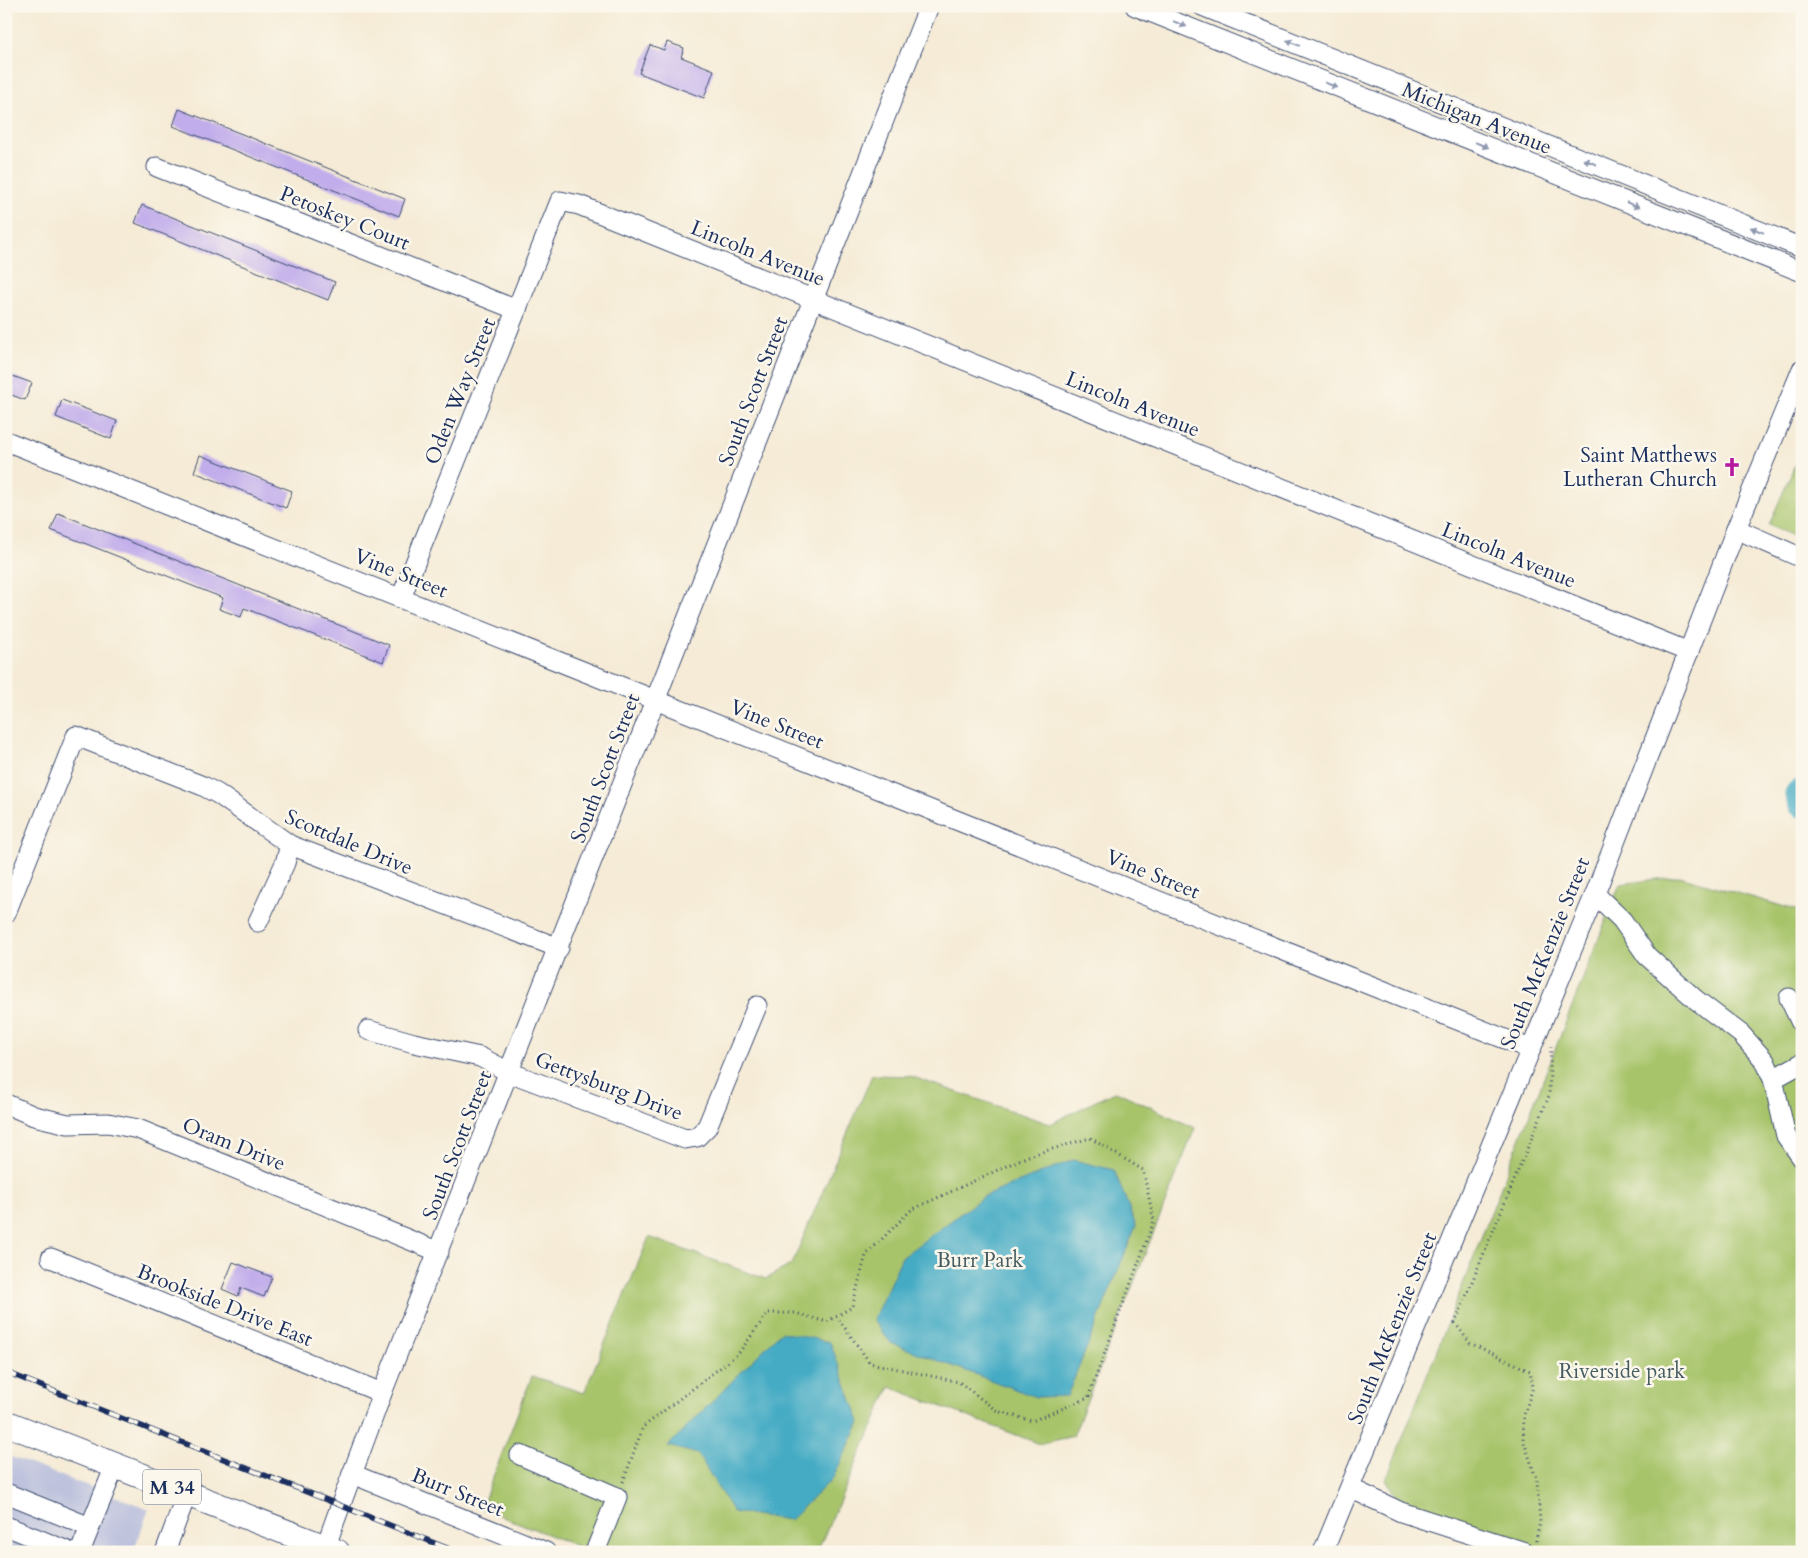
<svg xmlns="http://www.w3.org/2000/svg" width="1808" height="1558" font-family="Cardo,serif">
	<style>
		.industrial { fill: #bec2dd }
		.green { fill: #a7c46b; stroke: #617a64 }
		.water { fill: #45abc4; stroke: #306d91 }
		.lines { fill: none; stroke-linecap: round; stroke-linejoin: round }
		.river { stroke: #45abc4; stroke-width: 29 }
		.building { fill: #c1adeb }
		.minor-casing { stroke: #3c4b70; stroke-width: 21 }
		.major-casing { stroke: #3c4b70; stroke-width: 27 }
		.path { stroke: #3c4b70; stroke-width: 3; stroke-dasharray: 1 4; stroke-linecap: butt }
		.minor { stroke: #fff; stroke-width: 19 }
		.major { stroke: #fff; stroke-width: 25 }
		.rail-casing { stroke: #1b2f5e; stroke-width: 5.5 }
		.rail { stroke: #fbf7ec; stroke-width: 4; stroke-dasharray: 11; stroke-linecap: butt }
		.oneway { fill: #8d97ae }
		.labels { text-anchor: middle; stroke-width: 5; stroke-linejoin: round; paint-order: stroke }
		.shield { fill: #fbf7ec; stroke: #5e6b89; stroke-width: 1 }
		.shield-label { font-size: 20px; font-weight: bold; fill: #1b2f5e }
		.street-label { font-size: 21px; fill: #1b2f5e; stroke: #fbf7ec }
		.poi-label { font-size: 21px; fill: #1b2f5e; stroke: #fbf7ec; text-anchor: end }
		.park-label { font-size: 21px; fill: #455c62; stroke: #fbf7ec }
	</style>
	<rect width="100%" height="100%" fill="#fbf7ec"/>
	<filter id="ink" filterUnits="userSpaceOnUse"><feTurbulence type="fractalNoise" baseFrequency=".02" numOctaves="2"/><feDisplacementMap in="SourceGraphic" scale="10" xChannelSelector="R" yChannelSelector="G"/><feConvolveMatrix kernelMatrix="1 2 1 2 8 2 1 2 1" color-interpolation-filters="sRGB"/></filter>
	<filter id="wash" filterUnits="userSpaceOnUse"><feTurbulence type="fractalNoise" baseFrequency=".0096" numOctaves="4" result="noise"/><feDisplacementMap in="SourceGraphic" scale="20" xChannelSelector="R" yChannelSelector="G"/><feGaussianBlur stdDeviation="1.12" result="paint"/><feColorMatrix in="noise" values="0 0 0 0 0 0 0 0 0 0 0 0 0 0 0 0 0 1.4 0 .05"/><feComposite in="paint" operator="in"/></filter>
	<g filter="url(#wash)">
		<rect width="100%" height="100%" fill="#f5ebd6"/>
		<polygon class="industrial" points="6,1455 149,1509 133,1552 6,1552"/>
		<g class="green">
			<polygon points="1802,448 1802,540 1769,525"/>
			<polygon points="1680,876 1802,912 1802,1552 1499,1552 1398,1500 1386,1480 1620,884"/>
			<polygon points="872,1075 910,1076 1050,1124 1116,1091 1195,1128 1073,1436 1040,1444 890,1387 817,1552 592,1552 481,1508 532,1376 584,1393 649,1237 766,1279 792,1264"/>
		</g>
		<g class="water">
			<polygon points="1073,1160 1114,1170 1136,1226 1067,1396 1036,1397 891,1343 873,1320 902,1257 983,1197"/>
			<polygon points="781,1332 830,1342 860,1422 833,1478 790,1520 733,1512 698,1454 668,1446"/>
		</g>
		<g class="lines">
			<polyline class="river" points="1802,793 1799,795 1802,803"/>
		</g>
		<g id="blocks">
			<g class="building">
				<polygon points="667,42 684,48 681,57 714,70 704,98 639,73 650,45 664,50"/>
				<polygon points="179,109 405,199 399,216 173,126"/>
				<polygon points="142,205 335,282 328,300 135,223"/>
				<polygon points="10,375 32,383 25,400 6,393"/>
				<polygon points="62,400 117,421 111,439 56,417"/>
				<polygon points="200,455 292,491 286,508 194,472"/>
				<polygon points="58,513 389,645 383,662 244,608 241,617 219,609 223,598 51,530"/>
				<polygon points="233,1262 272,1277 264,1297 241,1288 238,1296 222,1289"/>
			</g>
		</g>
	</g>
	<g filter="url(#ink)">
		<use href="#blocks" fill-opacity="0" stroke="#3c4b70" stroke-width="1"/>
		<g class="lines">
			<g class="minor-casing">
				<g id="minor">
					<polyline points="1135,6 1802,272"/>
					<polyline points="1202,6 1802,248"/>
					<polyline points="157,167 517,310"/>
					<polyline points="6,441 1530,1049"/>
					<polyline points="1736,529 1802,558"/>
					<polyline points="401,598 560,201 579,205 1689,652"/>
					<polyline points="1595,894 1622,920 1647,956 1695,999 1741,1034 1765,1061 1773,1079 1786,1136 1802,1158"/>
					<polyline points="6,913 76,736 203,786 218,794 290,845 559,948"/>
					<polyline points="258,922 285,863 290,845"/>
					<polyline points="1789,998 1802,1025"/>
					<polyline points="368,1030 414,1043 480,1057 509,1072 685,1139 697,1137 707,1127 757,1006"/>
					<polyline points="1773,1079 1802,1063"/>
					<polyline points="6,1104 34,1116 68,1124 108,1123 138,1129 439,1252"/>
					<polyline points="51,1258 382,1393"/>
					<polyline points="520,1455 617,1497 595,1552"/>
					<polyline points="352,1474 546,1552"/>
					<polyline points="1350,1488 1401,1512 1525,1552"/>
					<polyline points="6,1493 90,1527 115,1466"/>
					<polyline points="6,1526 70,1552"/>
					<polyline points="80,1552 90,1527"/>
					<polyline points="165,1552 187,1493"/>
					<path d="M 324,1552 C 342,1499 363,1446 382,1393 L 929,6"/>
					<polyline points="1323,1552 1595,894 1736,529 1802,369"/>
				</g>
			</g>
			<g class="major-casing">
				<polyline id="major" points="6,1423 337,1552"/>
			</g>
			<g class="path">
				<polyline points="1798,1111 1802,1097"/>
				<polyline points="623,1482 643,1427 738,1354 768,1313 795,1313 827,1322 852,1307 866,1255 911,1210 1028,1156 1090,1138 1143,1170 1154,1221 1088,1398 1032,1421 997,1411 959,1382 870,1363 837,1317"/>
				<polyline points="1536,1541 1540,1522 1537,1481 1523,1439 1524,1415 1533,1387 1530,1371 1470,1343 1455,1323 1549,1096 1551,1047"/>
			</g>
			<use href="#minor" class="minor"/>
			<use href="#major" class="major"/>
			<g class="rail-casing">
				<polyline id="rail" points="6,1372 457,1552"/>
			</g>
			<use href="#rail" class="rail"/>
		</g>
		<defs><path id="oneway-solid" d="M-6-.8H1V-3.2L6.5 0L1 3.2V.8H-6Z" transform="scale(1.25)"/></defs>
		<g class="oneway">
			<use href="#oneway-solid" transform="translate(1180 24) rotate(22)"/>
			<use href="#oneway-solid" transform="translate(1293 43) rotate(-158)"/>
			<use href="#oneway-solid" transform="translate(1331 85) rotate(22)"/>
			<use href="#oneway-solid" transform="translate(1482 145) rotate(22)"/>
			<use href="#oneway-solid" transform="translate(1590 162) rotate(-158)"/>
			<use href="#oneway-solid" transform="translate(1633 205) rotate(22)"/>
			<use href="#oneway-solid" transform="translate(1757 230) rotate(-158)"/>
		</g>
	</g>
	<defs>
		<g id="church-bare" transform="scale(1.5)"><path d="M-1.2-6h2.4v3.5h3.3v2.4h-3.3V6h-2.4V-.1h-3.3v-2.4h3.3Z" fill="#b5179e" stroke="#fbf7ec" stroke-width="2.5" paint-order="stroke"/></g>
	</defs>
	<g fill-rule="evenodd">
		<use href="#church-bare" x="1732" y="467"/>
	</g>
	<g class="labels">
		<rect class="shield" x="143" y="1469.5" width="58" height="35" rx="4"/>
		<g class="shield-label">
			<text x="172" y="1494">M 34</text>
		</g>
		<g class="street-label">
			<text transform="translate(1477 118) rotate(22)" y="7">Michigan Avenue</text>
			<text transform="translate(345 218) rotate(22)" y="7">Petoskey Court</text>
			<text transform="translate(758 253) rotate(22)" y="7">Lincoln Avenue</text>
			<text transform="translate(460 391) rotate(-68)" y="7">Oden Way Street</text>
			<text transform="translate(753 391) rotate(-69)" y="7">South Scott Street</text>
			<text transform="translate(1133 404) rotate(22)" y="7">Lincoln Avenue</text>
			<text transform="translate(1509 555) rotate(22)" y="7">Lincoln Avenue</text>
			<text transform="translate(401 573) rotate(22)" y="7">Vine Street</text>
			<text transform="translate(777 724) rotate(22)" y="7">Vine Street</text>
			<text transform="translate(605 768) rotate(-69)" y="7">South Scott Street</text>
			<text transform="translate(349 842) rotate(23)" y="7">Scottdale Drive</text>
			<text transform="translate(1153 874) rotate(22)" y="7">Vine Street</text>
			<text transform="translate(1545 953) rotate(-68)" y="7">South McKenzie Street</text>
			<text transform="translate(609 1086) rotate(21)" y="7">Gettysburg Drive</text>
			<text transform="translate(234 1144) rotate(22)" y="7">Oram Drive</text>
			<text transform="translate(457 1145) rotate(-69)" y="7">South Scott Street</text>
			<text transform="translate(225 1305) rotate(22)" y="7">Brookside Drive East</text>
			<text transform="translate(1392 1328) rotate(-68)" y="7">South McKenzie Street</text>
			<text transform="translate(458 1492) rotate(22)" y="7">Burr Street</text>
		</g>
		<g class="poi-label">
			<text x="1717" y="462">Saint Matthews<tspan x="1717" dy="24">Lutheran Church</tspan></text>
		</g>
		<g class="park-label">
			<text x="980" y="1267">Burr Park</text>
			<text x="1622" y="1378">Riverside park</text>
		</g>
	</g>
	<rect width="1808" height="1558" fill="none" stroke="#fbf7ec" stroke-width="25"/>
</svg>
